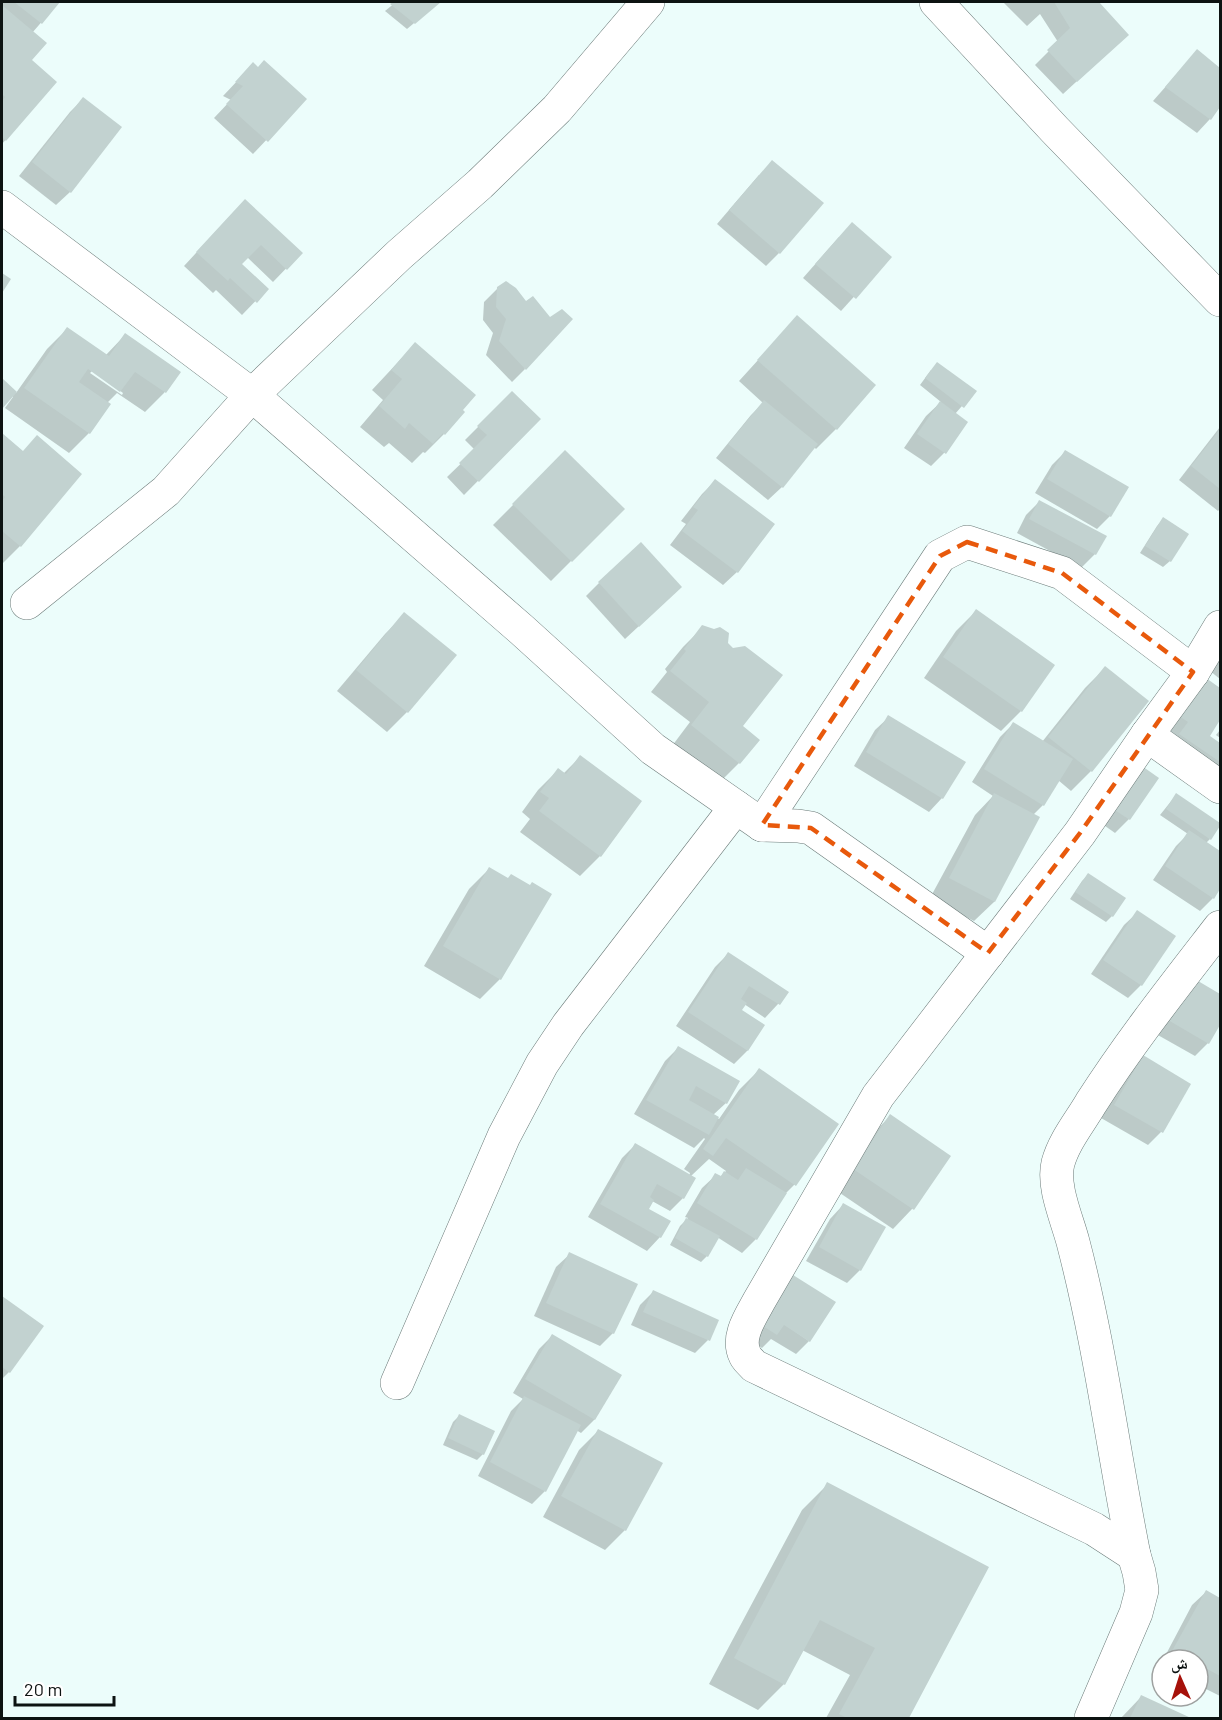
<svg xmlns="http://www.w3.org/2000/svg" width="1222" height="1720" font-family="Barlow,'Noto Naskh Arabic',sans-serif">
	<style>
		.shadow { fill: #0003; fill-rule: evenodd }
		.building { fill: #c2d2d0 }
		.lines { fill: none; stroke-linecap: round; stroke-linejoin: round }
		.minor-casing { stroke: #6b7a78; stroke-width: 34 }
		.minor { stroke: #fff; stroke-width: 33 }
		.marked { fill: none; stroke: #e8590c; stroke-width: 4.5; stroke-dasharray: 12 8; stroke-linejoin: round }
	</style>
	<rect width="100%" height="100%" fill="#ecfdfb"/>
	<g class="shadow">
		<polygon points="2,2 59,2 32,33 30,60 55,82 2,144"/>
		<polygon points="396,2 439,2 407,29 385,11"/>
		<polygon points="1003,2 1097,2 1127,35 1063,94 1035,65 1058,42 1040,14 1027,26"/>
		<polygon points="1197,51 1220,70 1220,104 1210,119 1197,133 1153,101"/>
		<polygon points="240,78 305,99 253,154 214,118 231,100 223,96"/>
		<polygon points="83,99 70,192 56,205 19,176 70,112"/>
		<polygon points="759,175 779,253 766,266 717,224"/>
		<polygon points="232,214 301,253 273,282 247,257 240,264 267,289 242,315 216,290 213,293 184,266"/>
		<polygon points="839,237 890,257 841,311 803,278"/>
		<polygon points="498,288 525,369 512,382 486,355 493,333 483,320 484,302"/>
		<polygon points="797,317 874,385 836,429 816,449 814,447 782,487 768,500 716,458 751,415 763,403 739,381"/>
		<path d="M 67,329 L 105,356 L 125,335 L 179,372 L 164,393 L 145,412 L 117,393 L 107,403 L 109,404 L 89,433 L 69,453 L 5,408 L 13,397 L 12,395 L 2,407 L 2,380 L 16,393 L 47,349 ZM 93,370 L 123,393 L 122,395 L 90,373 Z"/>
		<polygon points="415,344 444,434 425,453 423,452 412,463 389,443 384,447 360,427 383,400 372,390"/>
		<polygon points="931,370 975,391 955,414 966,422 944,453 931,466 904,448 926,416 941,402 920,385"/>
		<polygon points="512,393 539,419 464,495 447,477 475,450 465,440"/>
		<polygon points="1220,427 1220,509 1218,511 1179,480"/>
		<polygon points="2,435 22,452 20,546 2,564"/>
		<polygon points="1065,452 1110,516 1097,529 1035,493 1052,465"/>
		<polygon points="565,453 623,509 551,581 493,525"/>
		<polygon points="715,481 773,525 737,572 723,585 670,545 686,524 681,521 702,494"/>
		<polygon points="1039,502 1105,537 1095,554 1081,568 1017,533 1026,515"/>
		<polygon points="1163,519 1170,561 1163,567 1140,553 1157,526"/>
		<polygon points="599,583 667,600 625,639 586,596"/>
		<polygon points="976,611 1021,711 1001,731 924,678 956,631"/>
		<polygon points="405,614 407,712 387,732 337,691 385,634"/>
		<polygon points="703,627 733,650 740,727 757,740 739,763 719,783 672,746 690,722 651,692 667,672 665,669 683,647"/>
		<polygon points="1220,659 1220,679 1210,671"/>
		<polygon points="1105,668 1091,771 1071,791 1058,780 1043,805 1033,815 1038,818 994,902 974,921 930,898 975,815 993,796 972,782 1000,737 1013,724 1042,742 1085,688"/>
		<polygon points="1199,675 1220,690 1220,717 1208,736 1220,745 1220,775 1161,726"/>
		<polygon points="889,717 964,762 942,798 929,812 854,766 875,730"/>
		<polygon points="1220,730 1220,738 1216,735"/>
		<polygon points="580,757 640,802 600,856 580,876 520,832 530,819 522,812 538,790 558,770 563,774"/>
		<polygon points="1157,778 1129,819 1115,833 1098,821"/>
		<polygon points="1176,795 1210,839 1206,843 1220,853 1220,886 1213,898 1200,911 1153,880 1176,846 1188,834 1160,815"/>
		<polygon points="489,869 500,979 480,999 424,966 469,889"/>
		<polygon points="1088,875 1112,916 1106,922 1070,899 1082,881"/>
		<polygon points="1138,912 1141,985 1128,998 1091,974 1124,925"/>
		<polygon points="728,954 786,992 778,1004 765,1018 744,1004 740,1011 763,1026 747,1051 734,1064 676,1026 715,967"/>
		<polygon points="1193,980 1220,995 1220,1022 1208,1043 1195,1056 1156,1034"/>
		<polygon points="678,1048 726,1103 713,1115 719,1119 739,1090 759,1070 837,1124 794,1185 782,1197 756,1239 742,1253 717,1237 707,1256 701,1262 670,1245 680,1226 688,1218 685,1217 702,1188 716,1175 720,1177 726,1171 709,1159 691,1176 683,1198 670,1211 652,1201 647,1210 660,1237 647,1251 588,1217 622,1158 635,1145 689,1176 690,1173 684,1169 705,1139 704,1138 694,1148 634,1114 665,1061"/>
		<polygon points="1143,1057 1161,1132 1148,1145 1101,1118 1130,1071"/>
		<polygon points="890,1116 949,1156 912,1209 893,1229 834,1189 871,1136"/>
		<polygon points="843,1205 860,1270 847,1283 806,1261 830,1219"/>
		<polygon points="570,1254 613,1333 600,1346 534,1316 556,1267"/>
		<polygon points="653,1292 708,1340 695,1353 631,1325 640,1305"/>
		<polygon points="2,1298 42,1326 9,1372 2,1379"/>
		<polygon points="761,1308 809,1341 796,1354 771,1339 762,1348 743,1335"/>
		<polygon points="552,1336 620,1376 594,1420 581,1433 576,1430 545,1491 532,1504 478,1476 511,1411 523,1399 513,1393 539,1349"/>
		<polygon points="459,1416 483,1454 477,1460 443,1445 453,1422"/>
		<polygon points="599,1430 625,1530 605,1550 543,1517 579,1450"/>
		<polygon points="828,1484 987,1567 908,1718 826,1718 850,1675 802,1650 784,1684 758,1710 709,1684 802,1510"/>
		<polygon points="1206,1592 1220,1600 1220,1696 1198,1685 1198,1660 1163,1660 1192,1605"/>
		<polygon points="1141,1697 1187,1718 1121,1718"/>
	</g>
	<g class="building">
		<polygon points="14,2 60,2 42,24"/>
		<polygon points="393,2 441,2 415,24 390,4"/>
		<polygon points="1054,2 1099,2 1129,35 1077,82 1047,50 1070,28"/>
		<polygon points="2,5 47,43 32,60 57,82 6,141 2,137 2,102 5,97 2,94"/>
		<polygon points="1197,49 1220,68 1220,107 1211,120 1165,87"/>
		<polygon points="264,60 307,99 268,142 226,104 243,86 235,82 253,62 258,67"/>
		<polygon points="83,97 122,127 71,193 32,162"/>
		<polygon points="772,160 824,203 780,254 729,210"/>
		<polygon points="245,199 303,253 287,270 261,245 242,264 269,289 257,303 230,278 228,281 196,252"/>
		<polygon points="852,222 892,257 856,299 815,264"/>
		<polygon points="2,273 11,279 2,293"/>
		<polygon points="506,281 516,288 526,301 533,296 550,317 562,309 573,319 526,370 499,341 506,319 496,307 497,287"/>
		<polygon points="797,315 876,385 837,430 757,360"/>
		<polygon points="67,327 109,356 125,333 181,372 166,393 135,372 120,392 88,369 79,382 111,404 90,434 24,388"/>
		<polygon points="415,342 476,395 463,410 465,412 445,435 443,433 433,444 409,423 405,429 379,406 402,379 391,370"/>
		<polygon points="937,362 977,391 964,408 925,378"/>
		<polygon points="2,378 17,392 2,409"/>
		<polygon points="512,391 541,419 479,482 459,463 487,435 477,426"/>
		<polygon points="764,400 818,444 783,488 728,444"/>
		<polygon points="940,401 968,422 946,454 917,434"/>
		<polygon points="1220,429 1220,489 1191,466"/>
		<polygon points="2,433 23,451 37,435 82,474 21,547 2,531 2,502 5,497 2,494"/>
		<polygon points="565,450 625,509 572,562 512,504"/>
		<polygon points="1065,450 1129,487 1111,517 1047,479"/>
		<polygon points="715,479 775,524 738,573 682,531 698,510 693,507"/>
		<polygon points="1039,500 1107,536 1096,555 1029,519"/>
		<polygon points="1163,517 1189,534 1171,562 1145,546"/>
		<polygon points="641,542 682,587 639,627 598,582"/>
		<polygon points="976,609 1055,665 1022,712 943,657"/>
		<polygon points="404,612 457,655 408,713 356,670"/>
		<polygon points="702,625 714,629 720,627 729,633 728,643 733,648 745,646 783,675 743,726 760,740 740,764 691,725 709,702 670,671 686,651 684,649"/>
		<polygon points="1105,666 1149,701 1092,772 1048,737"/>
		<polygon points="1199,673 1220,688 1220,720 1210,736 1220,743 1220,762 1179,734 1188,722 1173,712"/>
		<polygon points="888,715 966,762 943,799 866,752"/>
		<polygon points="1013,722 1073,759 1044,806 984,769"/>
		<polygon points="580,755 642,801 601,857 539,811 549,798 540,792 558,768 566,774"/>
		<polygon points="1139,764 1159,778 1130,820 1110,807"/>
		<polygon points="994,793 1040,817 995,902 949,878"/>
		<polygon points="1176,793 1220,823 1220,826 1211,840 1166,809"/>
		<polygon points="1189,830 1220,851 1220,889 1214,899 1165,866"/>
		<polygon points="489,867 508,878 511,874 530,885 532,882 552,894 501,980 443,946"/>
		<polygon points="1088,873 1126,898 1113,917 1075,892"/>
		<polygon points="1137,910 1176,936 1142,986 1103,960"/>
		<polygon points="728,952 789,992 780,1005 749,986 741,999 747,1003 742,1010 765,1025 748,1051 688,1012"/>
		<polygon points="1193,978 1220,994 1220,1025 1209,1044 1168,1020"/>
		<polygon points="678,1046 740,1081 727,1104 696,1086 689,1100 719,1117 709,1135 646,1100"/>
		<polygon points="1143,1055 1191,1084 1163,1133 1114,1105"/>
		<polygon points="759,1068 839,1124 796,1186 726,1138 713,1156 703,1149"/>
		<polygon points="890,1114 951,1156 914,1210 853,1169"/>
		<polygon points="635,1143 696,1178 684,1199 657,1184 650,1197 654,1200 649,1209 671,1221 661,1238 600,1204"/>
		<polygon points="746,1168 787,1193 757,1240 697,1203 715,1173 721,1176 724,1171 738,1180"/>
		<polygon points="843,1203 886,1227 861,1271 819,1247"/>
		<polygon points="686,1218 720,1236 708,1257 675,1238"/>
		<polygon points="569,1252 638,1284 614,1334 546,1303"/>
		<polygon points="793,1275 836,1302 810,1342 784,1325 777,1335 755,1321"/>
		<polygon points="653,1290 719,1320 710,1341 643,1312"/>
		<polygon points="2,1296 44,1326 10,1373 2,1367"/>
		<polygon points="552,1334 622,1375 595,1420 525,1379"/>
		<polygon points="524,1396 581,1425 546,1492 490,1462"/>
		<polygon points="459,1414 495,1431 484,1455 448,1438"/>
		<polygon points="598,1429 663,1463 626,1531 561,1496"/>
		<polygon points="827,1482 989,1567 909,1718 847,1718 839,1714 875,1648 820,1620 785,1685 734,1658"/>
		<polygon points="1206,1590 1220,1598 1220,1676 1198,1664 1198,1660 1190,1660 1172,1651"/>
		<polygon points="1141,1695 1191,1718 1130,1718"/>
	</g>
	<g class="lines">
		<g class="minor-casing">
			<g id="minor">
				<polyline points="936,2 1055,130 1220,300"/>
				<polyline points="2,207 252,395 522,630 653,749 762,825 798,826 811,828 988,953"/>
				<polyline points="27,603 166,491 252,395 399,255 480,184 557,109 648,2"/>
				<polyline points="1147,735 1220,787"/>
				<polyline points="762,825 940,556 967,542 1062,573 1193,672"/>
				<polyline points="397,1383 504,1136 542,1064 568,1025 736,807"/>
				<path d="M 1134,1555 C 1113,1450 1100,1345 1073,1242 C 1067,1219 1052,1186 1058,1163 C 1064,1141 1080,1122 1091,1103 C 1130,1042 1176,984 1220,927"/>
				<path d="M 1091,1718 L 1136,1613 L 1142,1590 L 1139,1572 L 1134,1555 L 1094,1529 L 754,1366 C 751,1362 746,1359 745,1355 C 736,1337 751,1316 759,1301 L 878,1096 L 1080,833 L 1147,735 L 1193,672 L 1220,627"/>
			</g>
		</g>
		<use href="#minor" class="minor"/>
	</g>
	<path class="marked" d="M 967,542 L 1062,573 L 1193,672 L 1080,833 L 988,953 L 811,828 L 762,825 L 940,556 Z"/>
	<rect width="1222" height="1720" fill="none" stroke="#0d1312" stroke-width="6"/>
	<g transform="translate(1180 1678) rotate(357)"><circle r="28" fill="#ffffff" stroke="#9ea1a0" stroke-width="1.5"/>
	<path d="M0-4.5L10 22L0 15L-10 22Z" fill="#a6110a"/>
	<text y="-9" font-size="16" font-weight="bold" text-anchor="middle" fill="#0d1312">ش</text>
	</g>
	<path d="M15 1696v9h99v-9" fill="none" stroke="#0d1312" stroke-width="3"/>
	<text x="24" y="1696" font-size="18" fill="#0d1312" stroke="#ffffff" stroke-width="4.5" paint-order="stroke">20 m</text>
</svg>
